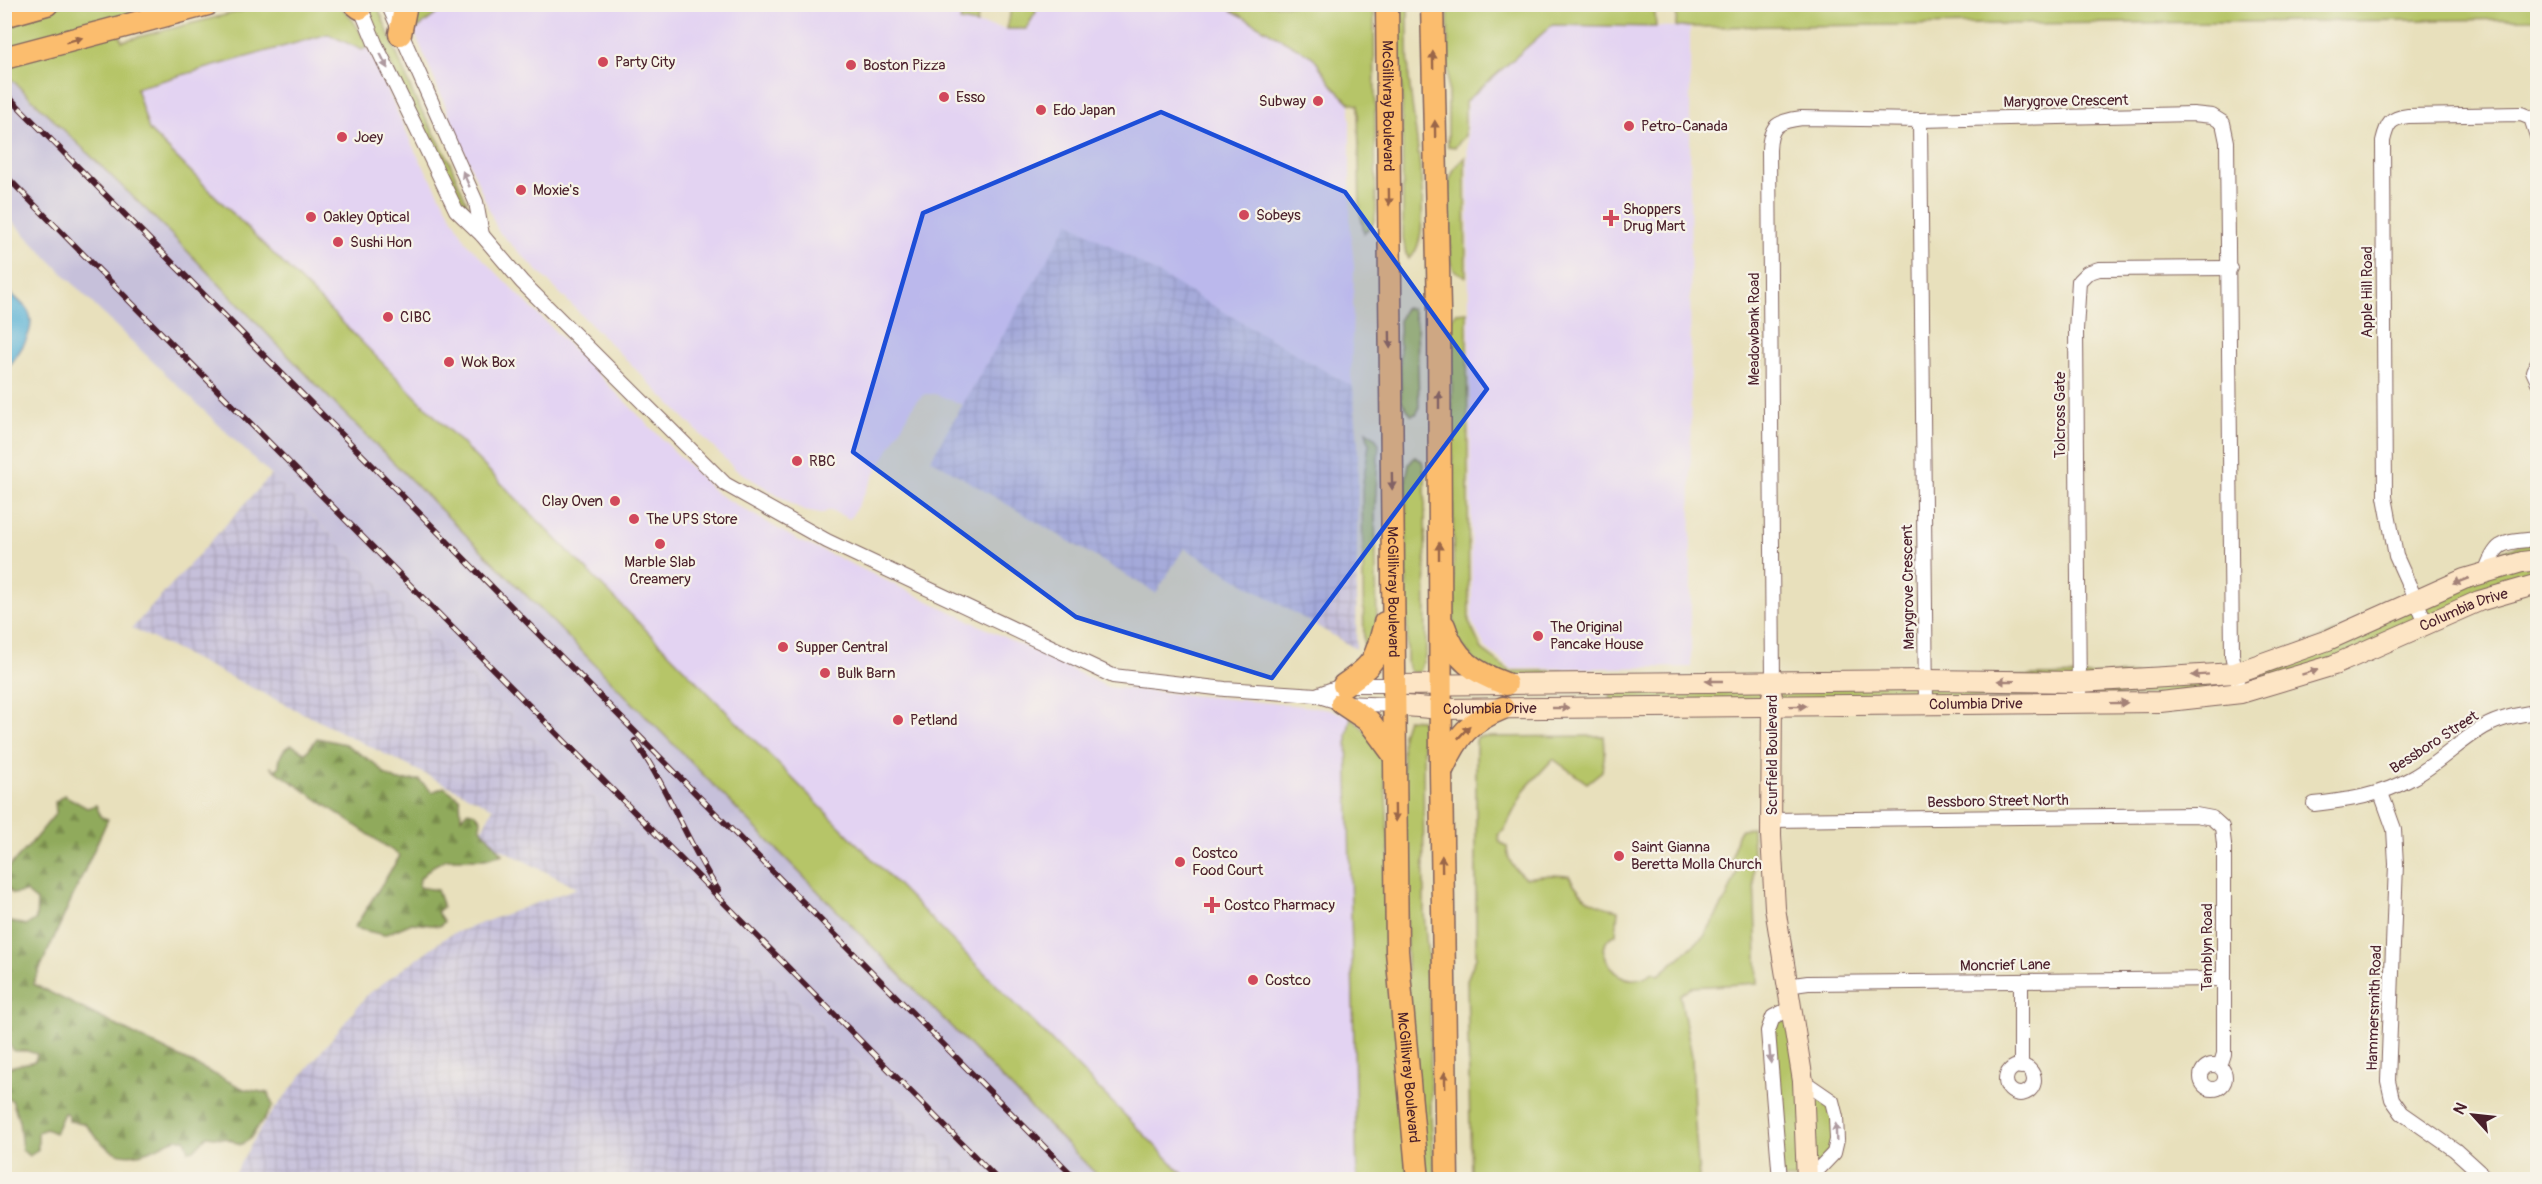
<svg xmlns="http://www.w3.org/2000/svg" width="2542" height="1184" font-family="Pangolin,sans-serif">
	<style>
		.built { fill: #e3d3f2 }
		.industrial { fill: url(#industrial-grid) }
		.railway { fill: #c6c0da }
		.green { fill: #b6c567; stroke: #807249; stroke-width: 1.5 }
		.forest { fill: url(#forest-firs); stroke: #6d6444; stroke-width: 1.5 }
		.water { fill: #57b1d5; stroke: #506880; stroke-width: 1.5 }
		.lines { fill: none; stroke-linecap: round; stroke-linejoin: round }
		.street-casing { stroke: #81635e; stroke-width: 16 }
		.secondary-casing { stroke: #81635e; stroke-width: 22 }
		.primary-casing { stroke: #81635e; stroke-width: 25 }
		.street { stroke: #fff; stroke-width: 14 }
		.secondary { stroke: #fde5c5; stroke-width: 20 }
		.primary { stroke: #fbbd6e; stroke-width: 22 }
		.rail-casing { stroke: #4a1f2b; stroke-width: 6 }
		.rail { stroke: #f7f3e8; stroke-width: 4; stroke-dasharray: 11; stroke-linecap: butt }
		.oneway { fill: #9a6649 }
		.oneway2 { fill: #ae9aa0 }
		.oneway3 { fill: #a48278 }
		.marked { fill: #1d4ed8; fill-opacity: 0.2; stroke: #1d4ed8; stroke-width: 4.5; stroke-linejoin: round }
		.poi-dot { fill: #d1495b; stroke: #f7f3e8; stroke-width: 2 }
		.labels { text-anchor: middle; stroke-width: 4.5; stroke-linejoin: round; paint-order: stroke }
		.poi-label { font-size: 15px; fill: #4a1f2b; stroke: #f7f3e8; text-anchor: start }
		.street-label { font-size: 15px; fill: #4a1f2b; stroke: #f7f3e8 }
	</style>
	<defs>
		<pattern id="industrial-grid" width="8" height="8" patternUnits="userSpaceOnUse" patternTransform="scale(1.5)"><rect width="8" height="8" fill="#c6c0da"/><path d="M0 4h8M4 0v8" fill="none" stroke="#aca5bb"/></pattern>
		<pattern id="forest-firs" width="22" height="20" patternUnits="userSpaceOnUse" patternTransform="scale(1.5)"><rect width="22" height="20" fill="#90aa5c"/><path d="M5 1l3.5 6h-7zM16 11l3.5 6h-7z" fill="#788a4c"/></pattern>
	</defs>
	<rect width="100%" height="100%" fill="#f7f3e8"/>
	<filter id="ink" filterUnits="userSpaceOnUse"><feTurbulence type="fractalNoise" baseFrequency=".0167" numOctaves="2"/><feDisplacementMap in="SourceGraphic" scale="12" xChannelSelector="R" yChannelSelector="G"/><feConvolveMatrix kernelMatrix="1 2 1 2 8 2 1 2 1" color-interpolation-filters="sRGB"/></filter>
	<filter id="wash" filterUnits="userSpaceOnUse"><feTurbulence type="fractalNoise" baseFrequency=".008" numOctaves="4" result="noise"/><feDisplacementMap in="SourceGraphic" scale="24" xChannelSelector="R" yChannelSelector="G"/><feGaussianBlur stdDeviation="1.35" result="paint"/><feColorMatrix in="noise" values="0 0 0 0 0 0 0 0 0 0 0 0 0 0 0 0 0 1.4 0 .05"/><feComposite in="paint" operator="in"/></filter>
	<g filter="url(#wash)">
		<rect width="100%" height="100%" fill="#e8e0bc"/>
		<g class="built">
			<polygon points="477,4 964,4 960,21 1008,29 1026,29 1036,12 1036,5 1226,6 1313,57 1333,86 1350,103 1350,226 1354,266 1351,376 1353,387 1069,223 964,405 935,394 925,394 916,401 850,519 830,510 821,514 804,511 735,469 498,231 414,31 442,10"/>
			<polygon points="1552,25 1690,27 1691,667 1512,669 1485,647 1472,622 1467,100"/>
			<polygon points="328,34 361,50 368,47 415,151 467,243 716,493 799,541 839,558 1108,687 1323,708 1351,716 1347,735 1357,1179 1188,1179 341,321 149,130 135,88"/>
		</g>
		<g class="industrial">
			<polygon points="1069,222 1353,387 1358,444 1356,649 1184,548 1156,593 931,459"/>
			<polygon points="271,475 976,1179 231,1179 265,1121 367,995 449,935 577,888 478,837 493,808 132,628"/>
		</g>
		<polygon class="railway" points="4,73 163,226 335,404 550,619 1101,1179 976,1179 271,475 99,310 5,214"/>
		<g class="green">
			<path d="M 337,4 C 351,14 361,32 368,47 L 362,50 L 328,34 L 136,88 L 149,130 L 341,321 L 1188,1179 L 1101,1179 L 550,619 L 335,404 L 163,226 L 5,73 L 4,5 L 208,5 L 118,29 L 122,41 L 265,5 Z"/>
			<polygon points="1677,4 2537,4 2538,19 1690,27 1676,27"/>
			<polygon points="364,5 377,5 415,99 448,158 471,213 461,206 435,163"/>
			<polygon points="414,5 477,5 442,10 414,31"/>
			<polygon points="964,5 979,5 977,24 960,21"/>
			<polygon points="1012,5 1036,5 1036,12 1026,29 1007,29"/>
			<path d="M 1144,5 L 1374,5 L 1376,210 C 1375,221 1373,227 1364,233 L 1360,211 L 1358,105 L 1350,103 L 1333,86 L 1313,57 L 1226,7 Z"/>
			<path d="M 1395,5 L 1408,5 C 1408,29 1408,54 1409,78 C 1411,111 1438,241 1409,258 L 1406,254 L 1403,238 L 1402,92 L 1396,45 Z"/>
			<polygon points="1448,5 1654,5 1656,27 1552,25 1465,102 1465,136 1455,147 1448,146"/>
			<polygon points="1465,157 1466,277 1454,270 1450,261 1449,182 1455,167"/>
			<polygon points="1404,308 1412,309 1417,326 1419,409 1416,414 1411,415 1401,400 1399,321"/>
			<polygon points="1467,312 1469,622 1482,650 1510,671 1591,671 1585,675 1517,678 1484,671 1454,637 1451,319 1456,313"/>
			<polygon points="1366,431 1375,437 1379,444 1375,507 1377,625 1364,654 1362,488 1369,444"/>
			<polygon points="1415,457 1422,461 1425,474 1426,653 1420,672 1410,672 1407,662 1406,478 1409,464"/>
			<polygon points="2537,539 2537,584 2241,693 1611,707 1610,682 2235,673 2485,573 2491,555"/>
			<polygon points="1351,716 1380,747 1384,762 1408,1179 1357,1179 1347,735"/>
			<polygon points="1407,719 1421,720 1423,728 1424,912 1430,986 1431,1119 1435,1179 1424,1179 1408,1013 1402,734"/>
			<path d="M 1604,736 L 1605,751 L 1602,771 L 1587,783 L 1553,759 L 1525,789 L 1504,830 L 1498,835 L 1500,842 L 1507,847 C 1508,862 1514,869 1525,878 L 1551,875 L 1569,876 C 1583,900 1591,904 1618,910 L 1616,934 L 1608,939 L 1603,948 C 1609,973 1628,989 1653,972 L 1659,975 L 1705,935 L 1727,897 L 1738,869 L 1730,865 L 1737,834 L 1741,829 L 1752,828 L 1758,983 L 1691,987 L 1680,995 L 1692,1056 L 1694,1111 L 1699,1179 L 1471,1179 L 1467,980 L 1476,957 L 1476,740 L 1478,737 Z"/>
			<polygon points="1791,1008 1803,1081 1832,1101 1837,1140 1808,1179 1780,1179 1773,1017"/>
		</g>
		<g class="forest">
			<path d="M 317,738 L 345,744 L 374,763 L 386,775 L 398,781 L 419,780 L 432,792 L 444,787 L 460,799 L 461,818 L 468,811 L 475,813 L 481,820 L 480,827 L 503,854 L 485,859 L 446,859 L 433,866 L 420,878 L 419,887 L 437,890 L 443,907 L 437,912 L 444,922 L 440,926 L 412,923 L 384,935 L 354,928 L 400,856 L 270,767 L 276,770 L 279,766 C 279,757 283,747 292,745 L 306,753 Z"/>
			<path d="M 64,795 L 87,808 L 96,805 L 101,817 L 108,819 L 33,984 L 244,1089 L 268,1093 L 273,1106 L 249,1140 L 240,1145 L 229,1139 L 207,1136 L 194,1150 L 189,1151 L 185,1139 C 171,1138 166,1144 154,1149 C 116,1164 107,1149 84,1123 L 69,1121 L 68,1114 L 64,1113 L 55,1133 L 46,1129 L 38,1132 L 38,1150 L 29,1156 L 22,1150 L 19,1121 L 12,1100 L 5,1098 L 5,1068 L 35,1061 L 37,1054 L 27,1051 L 14,1051 L 9,1044 L 5,1045 L 5,921 L 27,925 L 36,919 L 37,901 L 26,892 L 13,894 L 5,885 L 5,871 L 28,847 L 56,813 L 55,802 Z"/>
		</g>
		<path class="water" d="M 5,288 C 12,295 20,301 26,308 C 42,328 15,356 5,373 Z"/>
	</g>
	<g filter="url(#ink)">
		<g class="lines">
			<g class="street-casing">
				<g id="street">
					<polyline points="359,4 375,43 456,210 482,235 522,282 725,484 827,541 1113,676 1225,689 1316,695 1342,703 1394,705"/>
					<polyline points="388,4 476,202 482,235"/>
					<polyline points="1920,120 1926,705"/>
					<polyline points="2538,362 2533,371 2538,382"/>
					<path d="M 2485,573 C 2497,538 2504,543 2538,539"/>
					<path d="M 2426,623 L 2396,556 L 2385,497 L 2383,141 C 2387,124 2390,118 2408,116 L 2521,114 L 2531,118 L 2538,139"/>
					<path d="M 1773,681 L 1769,150 C 1770,125 1778,121 1802,118 L 1920,120 L 2193,114 L 2212,116 L 2223,123 L 2227,142 L 2232,655 L 2237,680"/>
					<polyline points="1316,695 1344,685 1394,685"/>
					<polyline points="2079,703 2076,330 2079,281 2087,273 2099,269 2230,268"/>
					<polyline points="2381,793 2394,829 2396,864 2388,1081 2392,1099 2402,1113 2455,1150 2488,1180"/>
					<path d="M 2314,804 C 2349,800 2380,796 2412,778 C 2438,764 2458,742 2484,727 C 2500,718 2520,714 2538,712"/>
					<polyline points="1771,820 2196,815 2212,818 2222,827 2224,844 2224,1054 2220,1066"/>
					<polyline points="2021,982 2021,1067"/>
					<polyline points="1787,986 1808,983 2224,979"/>
					<circle cx="2213" cy="1077" r="12"/>
					<circle cx="2020" cy="1080" r="14"/>
					<polyline points="1803,1081 1832,1101 1836,1117 1837,1140 1834,1153 1808,1180"/>
					<polyline points="1780,1180 1768,1031 1773,1017 1791,1008"/>
				</g>
			</g>
			<g class="secondary-casing">
				<g id="secondary">
					<polyline points="1394,685 1926,680 2079,682 2235,673 2328,640 2464,579 2522,562 2538,560"/>
					<polyline points="1772,696 1771,835 1775,908 1803,1081 1807,1180"/>
					<path id="s1" d="M 1394,705 L 1442,709 L 2160,702 L 2241,693 L 2334,665 L 2479,601 L 2538,584"/>
				</g>
			</g>
			<g class="primary-casing">
				<g id="primary">
					<polyline points="355,4 360,8"/>
					<path id="s2" d="M 1387,4 L 1397,951 L 1418,1180"/>
					<polyline points="1432,4 1439,309 1441,772 1447,1180"/>
					<polyline points="4,16 47,4"/>
					<polyline points="400,34 406,4"/>
					<polyline points="4,58 208,4"/>
					<path d="M 1444,626 C 1454,659 1475,673 1506,684"/>
					<path d="M 1344,685 C 1375,664 1376,659 1385,623"/>
					<polyline points="1342,703 1369,721 1394,755"/>
					<path d="M 1443,768 C 1458,735 1469,722 1503,708"/>
				</g>
			</g>
			<use href="#street" class="street"/>
			<use href="#secondary" class="secondary"/>
			<use href="#primary" class="primary"/>
			<g class="rail-casing">
				<g id="rail">
					<polyline points="4,92 1077,1180"/>
					<polyline points="4,174 998,1180"/>
					<path d="M 635,741 C 668,788 687,842 718,890"/>
				</g>
			</g>
			<use href="#rail" class="rail"/>
		</g>
		<defs><path id="oneway-solid" d="M-6-.8H1V-3.2L6.5 0L1 3.2V.8H-6Z" transform="scale(1.5)"/></defs>
		<g class="oneway">
			<use href="#oneway-solid" transform="translate(74 40) rotate(-15)"/>
			<use href="#oneway-solid" transform="translate(1433 60) rotate(-91)"/>
			<use href="#oneway-solid" transform="translate(1435 129) rotate(-91)"/>
			<use href="#oneway-solid" transform="translate(1389 197) rotate(89)"/>
			<use href="#oneway-solid" transform="translate(1390 340) rotate(89)"/>
			<use href="#oneway-solid" transform="translate(1439 400) rotate(-90)"/>
			<use href="#oneway-solid" transform="translate(1392 481) rotate(89)"/>
			<use href="#oneway-solid" transform="translate(1439 551) rotate(-90)"/>
			<use href="#oneway-solid" transform="translate(1464 732) rotate(-47)"/>
			<use href="#oneway-solid" transform="translate(1395 813) rotate(89)"/>
			<use href="#oneway-solid" transform="translate(1442 864) rotate(-91)"/>
			<use href="#oneway-solid" transform="translate(1445 1080) rotate(-91)"/>
		</g>
		<g class="oneway2">
			<use href="#oneway-solid" transform="translate(384 61) rotate(64)"/>
			<use href="#oneway-solid" transform="translate(466 179) rotate(-114)"/>
			<use href="#oneway-solid" transform="translate(1770 1055) rotate(85)"/>
			<use href="#oneway-solid" transform="translate(1836 1132) rotate(-92)"/>
		</g>
		<g class="oneway3">
			<use href="#oneway-solid" transform="translate(2461 581) rotate(159)"/>
			<use href="#oneway-solid" transform="translate(2310 672) rotate(-17)"/>
			<use href="#oneway-solid" transform="translate(2200 675) rotate(176)"/>
			<use href="#oneway-solid" transform="translate(1714 681) rotate(180)"/>
			<use href="#oneway-solid" transform="translate(2006 681) rotate(-179)"/>
			<use href="#oneway-solid" transform="translate(2119 703) rotate(-1)"/>
			<use href="#oneway-solid" transform="translate(1798 706) rotate(-1)"/>
			<use href="#oneway-solid" transform="translate(1561 708)"/>
		</g>
	</g>
	<path class="marked" d="M 1161,112 L 1345,192 L 1487,389 L 1272,678 L 1076,617 L 853,452 L 923,213 Z"/>
	<g class="poi-dot">
		<circle cx="603" cy="62" r="6"/>
		<circle cx="851" cy="65" r="6"/>
		<circle cx="944" cy="97" r="6"/>
		<circle cx="1318" cy="101" r="6"/>
		<circle cx="1041" cy="110" r="6"/>
		<circle cx="1629" cy="126" r="6"/>
		<circle cx="342" cy="137" r="6"/>
		<circle cx="521" cy="190" r="6"/>
		<circle cx="1244" cy="215" r="6"/>
		<circle cx="311" cy="217" r="6"/>
		<path d="M1608 209h6v6h6v6h-6v6h-6v-6h-6v-6h6z"/>
		<circle cx="338" cy="242" r="6"/>
		<circle cx="388" cy="317" r="6"/>
		<circle cx="449" cy="362" r="6"/>
		<circle cx="797" cy="461" r="6"/>
		<circle cx="615" cy="501" r="6"/>
		<circle cx="634" cy="519" r="6"/>
		<circle cx="660" cy="544" r="6"/>
		<circle cx="1538" cy="636" r="6"/>
		<circle cx="783" cy="647" r="6"/>
		<circle cx="825" cy="673" r="6"/>
		<circle cx="898" cy="720" r="6"/>
		<circle cx="1619" cy="856" r="6"/>
		<circle cx="1180" cy="862" r="6"/>
		<path d="M1209 896h6v6h6v6h-6v6h-6v-6h-6v-6h6z"/>
		<circle cx="1253" cy="980" r="6"/>
	</g>
	<g class="labels">
		<g class="poi-label">
			<text x="615" y="67">Party City</text>
			<text x="863" y="70">Boston Pizza</text>
			<text x="956" y="102">Esso</text>
			<text x="1306" y="106" text-anchor="end">Subway</text>
			<text x="1053" y="115">Edo Japan</text>
			<text x="1641" y="131">Petro-Canada</text>
			<text x="354" y="142">Joey</text>
			<text x="533" y="195">Moxie's</text>
			<text x="1623" y="214">Shoppers<tspan x="1623" dy="17">Drug Mart</tspan></text>
			<text x="1256" y="220">Sobeys</text>
			<text x="323" y="222">Oakley Optical</text>
			<text x="350" y="247">Sushi Hon</text>
			<text x="400" y="322">CIBC</text>
			<text x="461" y="367">Wok Box</text>
			<text x="809" y="466">RBC</text>
			<text x="603" y="506" text-anchor="end">Clay Oven</text>
			<text x="646" y="524">The UPS Store</text>
			<text x="660" y="567" text-anchor="middle">Marble Slab<tspan x="660" dy="17">Creamery</tspan></text>
			<text x="1550" y="632">The Original<tspan x="1550" dy="17">Pancake House</tspan></text>
			<text x="795" y="652">Supper Central</text>
			<text x="837" y="678">Bulk Barn</text>
			<text x="910" y="725">Petland</text>
			<text x="1631" y="852">Saint Gianna<tspan x="1631" dy="17">Beretta Molla Church</tspan></text>
			<text x="1192" y="858">Costco<tspan x="1192" dy="17">Food Court</tspan></text>
			<text x="1224" y="910">Costco Pharmacy</text>
			<text x="1265" y="985">Costco</text>
		</g>
		<g class="street-label">
			<text transform="translate(2066 101) rotate(-1)" y="5">Marygrove Crescent</text>
			<text dy="5" stroke="none"><textPath href="#s2" startOffset="102">McGillivray Boulevard</textPath></text>
			<text transform="translate(2367 292) rotate(-90)" y="5">Apple Hill Road</text>
			<text transform="translate(1754 329) rotate(-90)" y="5">Meadowbank Road</text>
			<text transform="translate(2060 415) rotate(-90)" y="5">Tolcross Gate</text>
			<text transform="translate(1908 587) rotate(-91)" y="5">Marygrove Crescent</text>
			<text dy="5" stroke="none"><textPath href="#s2" startOffset="588">McGillivray Boulevard</textPath></text>
			<text dy="5" stroke="none"><textPath href="#s1" startOffset="1086">Columbia Drive</textPath></text>
			<text dy="5" stroke="none"><textPath href="#s1" startOffset="582">Columbia Drive</textPath></text>
			<text dy="5" stroke="none"><textPath href="#s1" startOffset="96">Columbia Drive</textPath></text>
			<text transform="translate(2434 742) rotate(-33)" y="5">Bessboro Street</text>
			<text transform="translate(1772 755) rotate(-90)" y="5">Scurfield Boulevard</text>
			<text transform="translate(1998 801) rotate(-1)" y="5">Bessboro Street North</text>
			<text transform="translate(2207 947) rotate(-90)" y="5">Tamblyn Road</text>
			<text transform="translate(2005 965) rotate(-1)" y="5">Moncrief Lane</text>
			<text transform="translate(2374 1008) rotate(-88)" y="5">Hammersmith Road</text>
			<text dy="5" stroke="none"><textPath href="#s2" startOffset="1074">McGillivray Boulevard</textPath></text>
		</g>
	</g>
	<rect width="2542" height="1184" fill="none" stroke="#f7f3e8" stroke-width="24"/>
	<g transform="translate(2473 1115) rotate(297)" stroke="#f7f3e8" stroke-width="4.5" paint-order="stroke">
	<path d="M0-4.5L10 22L0 15L-10 22Z" fill="#4a1f2b"/>
	<text y="-9" font-size="16" font-weight="bold" text-anchor="middle" fill="#4a1f2b">N</text>
	</g>
</svg>
